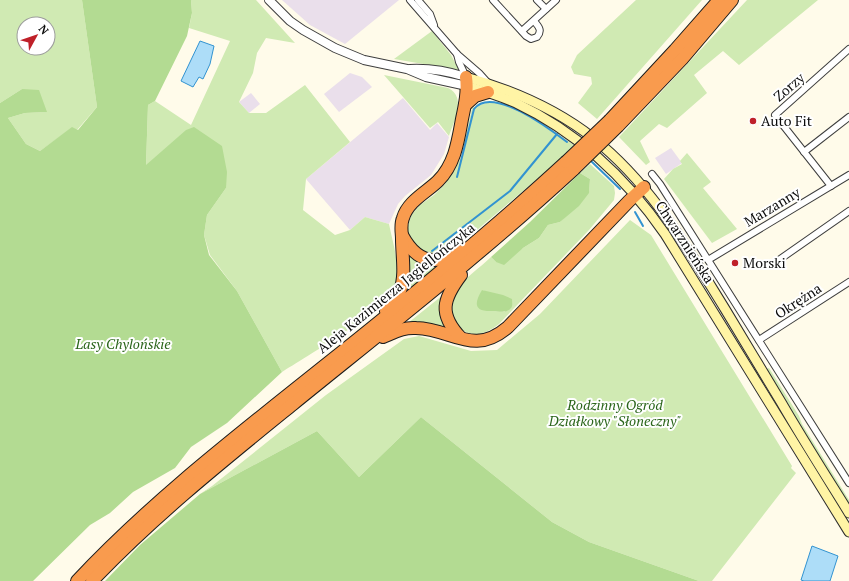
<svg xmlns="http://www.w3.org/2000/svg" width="849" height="581" font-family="'PT Serif',serif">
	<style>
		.industrial { fill: #eadfeb }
		.green { fill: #d0eab3; fill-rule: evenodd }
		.forest { fill: #b3db92 }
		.water { fill: #adddf8; stroke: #3293d1 }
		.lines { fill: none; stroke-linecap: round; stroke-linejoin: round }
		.stream { stroke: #3293d1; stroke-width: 2 }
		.minor-casing { stroke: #3e3e3e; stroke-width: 8 }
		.tertiary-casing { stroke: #3e3e3e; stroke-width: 10 }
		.secondary-casing { stroke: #2d2d2d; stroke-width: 11 }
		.motorway-casing { stroke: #1c1c1c; stroke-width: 14 }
		.minor { stroke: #fff; stroke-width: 6 }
		.tertiary { stroke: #fff; stroke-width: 8 }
		.secondary { stroke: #fff4a5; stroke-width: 9 }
		.motorway { stroke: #f99b4e; stroke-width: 12 }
		.motorway-bridge-casing { stroke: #1c1c1c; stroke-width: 14; stroke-linecap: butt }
		.motorway-bridge { stroke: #f99b4e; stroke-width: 12 }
		.poi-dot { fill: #bf2029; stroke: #fff; stroke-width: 1.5 }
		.labels { text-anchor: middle; stroke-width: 4; stroke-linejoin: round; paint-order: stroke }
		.street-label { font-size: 14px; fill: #0b0b0b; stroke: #fff }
		.poi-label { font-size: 14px; fill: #0b0b0b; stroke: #fff; text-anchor: start }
		.park-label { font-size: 14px; font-style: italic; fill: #2a651a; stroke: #fff }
	</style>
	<rect width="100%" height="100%" fill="#fffbea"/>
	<g class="industrial">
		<polygon points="282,0 399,0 345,44 310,25"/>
		<polygon points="350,73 362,77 372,87 339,112 324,94"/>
		<polygon points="251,93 260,104 249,113 239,102"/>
		<polygon points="403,98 430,130 437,123 449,137 444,154 431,175 405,196 398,204 389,224 365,217 350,230 306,179"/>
		<polygon points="671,148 682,163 666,174 655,158"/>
	</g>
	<g class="green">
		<path d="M 0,0 L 82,0 L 97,107 L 77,130 L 72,128 L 40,151 L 26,144 L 8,118 L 25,113 L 46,112 L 22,89 L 0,103 ZM 24,24 L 48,24 L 48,48 L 24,48 Z"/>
		<path d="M 191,0 L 256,0 L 295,43 L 266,38 L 257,53 L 253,73 L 239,102 L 249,113 L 266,113 L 305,85 L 350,142 L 306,179 L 303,210 L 335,235 L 350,230 L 365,217 L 389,224 C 393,244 401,267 395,287 C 390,307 303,359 282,372 L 237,291 L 210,255 L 204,235 L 207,215 L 226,188 L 146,166 L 148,105 L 155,101 L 191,125 L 230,41 L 189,28 L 192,13 Z"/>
		<polygon points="636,0 702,0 597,119 578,103 592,84 591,77 574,74 571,67 577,55"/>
		<polygon points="747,0 818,0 739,65 723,51 694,75 707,93 667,128 659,124 640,141 650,162 646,165 619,137"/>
		<polygon points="432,31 451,55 459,70 394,59"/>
		<path d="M 384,75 L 448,88 C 467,97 454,121 449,136 L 438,122 L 430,128 Z"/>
		<path d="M 492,102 C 520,107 551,129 574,145 L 557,162 L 457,247 L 445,254 L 423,254 L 408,237 L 408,225 L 412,214 L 420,205 L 434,195 L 445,184 L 454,171 L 461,157 L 472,108 L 486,103 Z"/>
		<polygon points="687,153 711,182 703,188 737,229 712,243 664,179 673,169 682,164 680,161"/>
		<path d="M 590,164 L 614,186 L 615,193 L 614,200 L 589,230 L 499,324 C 491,330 483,335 473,334 C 454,332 447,308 456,292 C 463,278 480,268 491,257 L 496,262 L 523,248 L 539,238 L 548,225 L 560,222 L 589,192 L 590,179 L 580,173 ZM 482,290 L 490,293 L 505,312 L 495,311 Z"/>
		<polygon points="630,220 651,235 792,466 791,468 796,473 712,581 699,581 589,542 552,522 421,417 359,477 317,431 200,494 212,486 326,395 404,339 419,336 471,351 497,350 540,314"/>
		<polygon points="405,247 441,264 404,294"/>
		<polygon points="443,295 449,331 408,323"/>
		<polygon points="769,368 799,416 802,424 849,500 849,507 766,369"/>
	</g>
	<g class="forest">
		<polygon points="82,0 191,0 192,13 187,36 155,101 148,105 146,165 186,130 194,127 222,146 227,172 226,188 207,215 204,235 209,255 237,291 282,372 227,423 191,447 175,468 133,492 110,513 90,525 33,581 0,581 0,103 22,89 39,90 47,112 25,113 8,118 26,144 40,151 72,127 78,130 97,107"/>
		<polygon points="580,173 590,179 589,193 579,206 560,222 548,225 539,238 523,248 504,265 496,262 491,257 530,222"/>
		<path d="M 482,290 L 503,295 L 512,299 C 512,302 513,306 511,308 C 506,314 499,311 493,311 C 475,312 473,305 482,290 Z"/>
		<polygon points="421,417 552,522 589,542 699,581 105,581 140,545 200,494 317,431 359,477"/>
	</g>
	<g class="water">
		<polygon points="200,41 214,46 210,64 203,79 199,77 193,87 181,81"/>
		<polygon points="812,546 838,556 830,581 804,581 801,580"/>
	</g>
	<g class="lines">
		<g class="stream">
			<polyline points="591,161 620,189"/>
			<path d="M 457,177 L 474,109 C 492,85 550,129 567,142"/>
			<polyline points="635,212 643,226"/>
			<polyline points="432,251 510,191 557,134"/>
		</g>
		<g class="minor-casing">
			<g id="minor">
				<polyline points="410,0 457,54 479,73 488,83"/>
				<polyline points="418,0 430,14 434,25"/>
				<path d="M 493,0 L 526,36 L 531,39 L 537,37 C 543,30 538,26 534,21"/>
				<polyline points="537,0 546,9"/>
				<polyline points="522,31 556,0"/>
				<polyline points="457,54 459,62 466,77"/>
				<polyline points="804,152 849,117"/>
				<polyline points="652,174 660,184 849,483"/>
				<polyline points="831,186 775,115 849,49"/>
				<polyline points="708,260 849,175"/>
				<polyline points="776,262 849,211"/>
				<polyline points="759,340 849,282"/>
			</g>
		</g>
		<g class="tertiary-casing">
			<g id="tertiary">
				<polyline points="269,0 290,21 303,30 335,48 364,60 407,69 426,77 467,86"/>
				<path d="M 410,69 C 430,68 447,71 466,77"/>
			</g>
		</g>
		<g class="secondary-casing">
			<g id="secondary">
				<path d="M 466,77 C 512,90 555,108 593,138 C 652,185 686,246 725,309 C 744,340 762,371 781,402 C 803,440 826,476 849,513"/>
				<path d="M 467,86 C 484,91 500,96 516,103 C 577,132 627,179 665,234 L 849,532"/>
			</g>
		</g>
		<g class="motorway-casing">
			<g id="motorway">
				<polyline points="465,105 475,96 488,92"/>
				<polyline points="610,120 675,50 719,0"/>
				<polyline points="618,126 682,59 732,0"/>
				<path d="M 402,235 C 410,250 423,264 442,259 C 448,257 453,253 459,251"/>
				<path d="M 386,311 C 390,305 397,298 400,291 C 406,275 402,256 402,239 C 402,232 400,225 403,218 C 408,201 427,192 438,181 C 455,164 458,141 462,119 C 465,105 468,91 466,77"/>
				<path d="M 383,337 C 395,332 404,327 416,328 C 453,329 473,357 508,327 L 629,201 L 644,187"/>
				<path d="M 461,338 C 438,314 443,299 461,275"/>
				<path d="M 77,581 C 152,501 238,435 323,367 C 406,301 488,234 566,162"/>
				<path d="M 92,581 C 154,516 224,460 293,404 C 388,327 484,252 574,169"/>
			</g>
		</g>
		<use href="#minor" class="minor"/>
		<use href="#tertiary" class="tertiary"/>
		<use href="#secondary" class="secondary"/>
		<use href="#motorway" class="motorway"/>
		<g class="motorway-bridge-casing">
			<g id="motorway-bridge">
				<polyline points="566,162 610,120"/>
				<polyline points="574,169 618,126"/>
			</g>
		</g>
		<use href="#motorway-bridge" class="motorway-bridge"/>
	</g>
	<g class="poi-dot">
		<circle cx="753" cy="121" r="4"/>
		<circle cx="735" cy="263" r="4"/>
	</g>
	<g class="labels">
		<g class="street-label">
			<text transform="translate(789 87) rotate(-41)" y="5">Zorzy</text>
			<text transform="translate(772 207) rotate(-31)" y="5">Marzanny</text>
			<text transform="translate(685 242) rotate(57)" y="5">Chwarznieńska</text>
			<text transform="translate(396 288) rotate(-39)" y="5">Aleja Kazimierza Jagiellończyka</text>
			<text transform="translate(798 301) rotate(-33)" y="5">Okrężna</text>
		</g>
		<g class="poi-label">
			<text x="761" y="126">Auto Fit</text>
			<text x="743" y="268">Morski</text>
		</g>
		<g class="park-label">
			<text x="123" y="349">Lasy Chylońskie</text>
			<text x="615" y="410">Rodzinny Ogród<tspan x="615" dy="16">Działkowy "Słoneczny"</tspan></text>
		</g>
	</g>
	<g transform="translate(36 36) rotate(50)"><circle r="19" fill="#ffffff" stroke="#9d9d9d"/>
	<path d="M0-3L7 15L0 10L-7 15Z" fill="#bf2029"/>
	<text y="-6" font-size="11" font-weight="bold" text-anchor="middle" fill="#0b0b0b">N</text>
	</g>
</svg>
